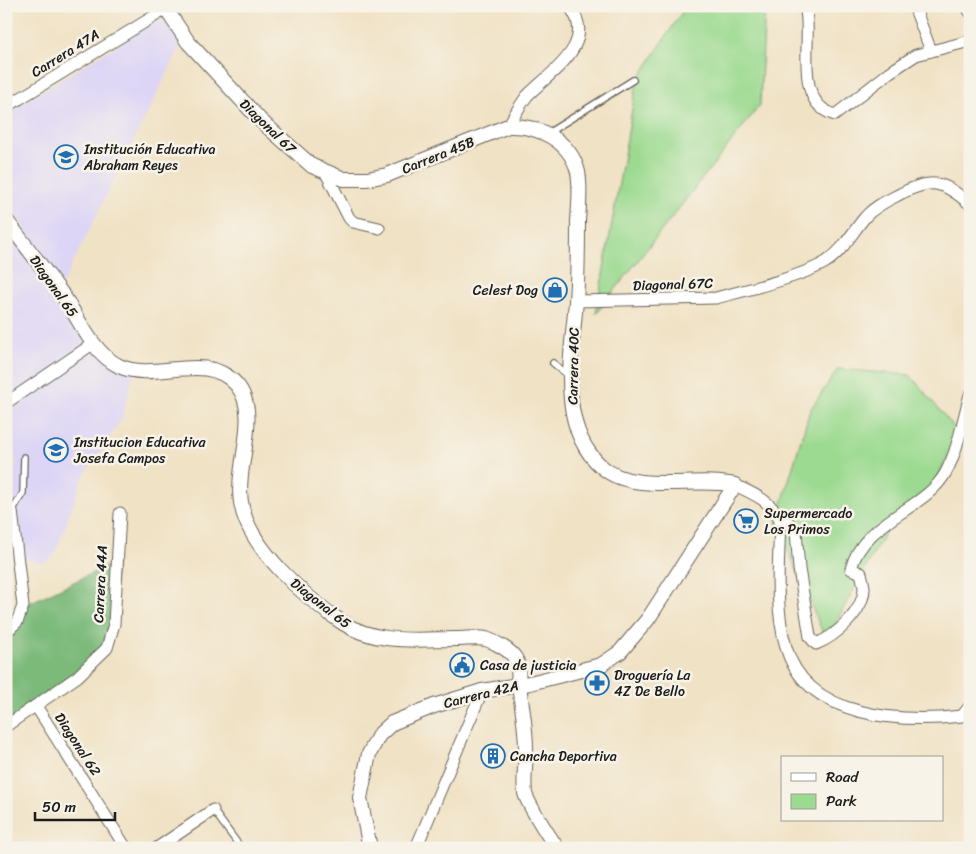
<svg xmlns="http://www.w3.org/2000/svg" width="976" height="854" font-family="Sriracha,sans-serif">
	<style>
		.built { fill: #ddd5f6 }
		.green { fill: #9bda90; stroke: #5c7b56 }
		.forest { fill: #7cba7a; stroke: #4c6b4b }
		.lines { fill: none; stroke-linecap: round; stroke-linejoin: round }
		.service-casing { stroke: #666157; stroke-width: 8 }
		.minor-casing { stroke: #666157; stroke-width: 13 }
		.tertiary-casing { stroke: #666157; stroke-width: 16 }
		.service { stroke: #fff; stroke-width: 5.5 }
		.minor { stroke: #fff; stroke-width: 11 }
		.tertiary { stroke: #fff; stroke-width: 14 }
		.labels { text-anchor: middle; stroke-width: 5; stroke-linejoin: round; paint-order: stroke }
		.street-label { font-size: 14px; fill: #1c1c1c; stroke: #f7f3e8 }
		.poi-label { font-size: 14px; fill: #1c1c1c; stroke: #f7f3e8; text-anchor: start }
	</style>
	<rect width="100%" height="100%" fill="#f7f3e8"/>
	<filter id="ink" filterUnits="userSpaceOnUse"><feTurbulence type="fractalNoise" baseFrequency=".02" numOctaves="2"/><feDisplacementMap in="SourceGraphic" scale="10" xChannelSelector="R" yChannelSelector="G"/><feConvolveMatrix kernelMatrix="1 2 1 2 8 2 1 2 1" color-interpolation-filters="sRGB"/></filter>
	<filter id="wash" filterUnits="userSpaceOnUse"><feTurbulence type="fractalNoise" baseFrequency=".0096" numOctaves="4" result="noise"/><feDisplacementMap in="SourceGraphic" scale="20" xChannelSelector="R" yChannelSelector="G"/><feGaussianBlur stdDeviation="1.12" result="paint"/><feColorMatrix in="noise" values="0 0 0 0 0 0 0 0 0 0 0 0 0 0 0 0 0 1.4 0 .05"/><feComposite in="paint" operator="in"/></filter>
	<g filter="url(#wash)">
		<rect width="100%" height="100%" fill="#f0e2c5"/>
		<g class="built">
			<polygon points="163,17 183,41 62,285 6,201 6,113"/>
			<polygon points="14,231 94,343 134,371 121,420 84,475 54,556 43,563 17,557 12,511 16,457 6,442 6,236"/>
		</g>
		<g class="green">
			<polygon points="686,6 765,6 760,105 596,314 637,81"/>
			<polygon points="838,369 910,375 959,433 932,490 893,518 826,640 776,523 810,410"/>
		</g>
		<polygon class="forest" points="116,562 107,648 6,726 6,632 23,606"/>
	</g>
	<g filter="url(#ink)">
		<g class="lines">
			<g class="service-casing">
				<g id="service">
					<polyline points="548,133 633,80"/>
					<polyline points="553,363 569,376"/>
					<polyline points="12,511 23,493 24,457"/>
					<polyline points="213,810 241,848"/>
				</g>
			</g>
			<g class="minor-casing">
				<g id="minor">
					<path d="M 805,6 C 814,37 791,102 835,115 L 890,72 L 916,55 L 970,41"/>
					<polyline points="914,6 931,51"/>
					<polyline points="967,7 970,12"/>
					<polyline points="6,107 166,9"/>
					<path d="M 508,126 C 514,116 520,105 527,96 C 549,73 600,43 569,6"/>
					<polyline points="326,173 349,218 353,222 379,228"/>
					<path d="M 576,301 L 716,298 C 746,290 801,277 826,262 C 843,251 853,231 866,216 C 876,205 889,200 902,193 C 933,178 943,181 970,204"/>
					<polyline points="6,403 94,343"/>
					<path d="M 735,485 C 753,494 770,500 780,519 C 779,561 774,607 786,647 C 806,719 902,723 962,716 L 970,706"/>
					<polyline points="6,514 12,511 23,606 17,622 6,632"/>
					<path d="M 780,519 L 786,520 L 796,531 L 799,569 L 810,637 L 816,644 C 836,636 863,612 864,589 C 864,584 862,578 861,573 L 851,569 C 863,520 926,510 946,472 C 958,450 963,419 970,395"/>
					<polyline points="36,706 126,848"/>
					<polyline points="6,726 77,677 107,648 114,624 120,513"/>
					<polyline points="157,848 213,810"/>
					<polyline points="416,848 482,691"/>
				</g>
			</g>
			<g class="tertiary-casing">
				<g id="tertiary">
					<path d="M 164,6 L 188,42 L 261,121 L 312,166 L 344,179 L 367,179 L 387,175 L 508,126 C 538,125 570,140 578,172 C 581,188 579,205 578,221 C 578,248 578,275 576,301 C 572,354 556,427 602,467 C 633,495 697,476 735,485 L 648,619 L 620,652 L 601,665 L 530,683 L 482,691 L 434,706 L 392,723 L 379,735 L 369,754 L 360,798 L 370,848"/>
					<path d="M 6,220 C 25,245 44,269 62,294 C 79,318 92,353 119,366 C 156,383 205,350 236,384 C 262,413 235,465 241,502 C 247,547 307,599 343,623 C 377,645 419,639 457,639 C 466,639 478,637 486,639 C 495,642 510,650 515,658 C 521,667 517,677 519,686 C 522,707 526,728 526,749 C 526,763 523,779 525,793 C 527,803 550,838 557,848"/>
				</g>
			</g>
			<use href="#service" class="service"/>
			<use href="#minor" class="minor"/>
			<use href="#tertiary" class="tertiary"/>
		</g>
	</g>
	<defs>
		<g id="school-ring" transform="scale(1.25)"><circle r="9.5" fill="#f7f3e8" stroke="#1f6fb2" stroke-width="1.5"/><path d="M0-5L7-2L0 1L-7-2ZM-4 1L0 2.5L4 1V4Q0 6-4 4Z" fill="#1f6fb2"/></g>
		<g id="shop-ring" transform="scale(1.25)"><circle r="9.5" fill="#f7f3e8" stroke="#1f6fb2" stroke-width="1.5"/><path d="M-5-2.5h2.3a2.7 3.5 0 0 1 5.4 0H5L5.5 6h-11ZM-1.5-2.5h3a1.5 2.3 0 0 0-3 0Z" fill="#1f6fb2"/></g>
		<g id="supermarket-ring" transform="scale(1.25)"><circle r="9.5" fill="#f7f3e8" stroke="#1f6fb2" stroke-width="1.5"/><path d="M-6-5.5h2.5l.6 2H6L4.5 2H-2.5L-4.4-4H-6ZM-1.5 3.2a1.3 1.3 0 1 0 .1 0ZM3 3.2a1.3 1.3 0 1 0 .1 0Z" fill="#1f6fb2"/></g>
		<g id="civic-ring" transform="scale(1.25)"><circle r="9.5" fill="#f7f3e8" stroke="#1f6fb2" stroke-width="1.5"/><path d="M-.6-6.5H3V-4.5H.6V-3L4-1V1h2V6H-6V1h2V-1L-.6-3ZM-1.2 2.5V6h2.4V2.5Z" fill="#1f6fb2"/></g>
		<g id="pharmacy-ring" transform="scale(1.25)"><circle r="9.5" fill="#f7f3e8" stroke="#1f6fb2" stroke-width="1.5"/><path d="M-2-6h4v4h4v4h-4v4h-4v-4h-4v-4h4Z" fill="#1f6fb2"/></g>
		<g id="building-ring" transform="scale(1.25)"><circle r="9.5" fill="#f7f3e8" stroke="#1f6fb2" stroke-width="1.5"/><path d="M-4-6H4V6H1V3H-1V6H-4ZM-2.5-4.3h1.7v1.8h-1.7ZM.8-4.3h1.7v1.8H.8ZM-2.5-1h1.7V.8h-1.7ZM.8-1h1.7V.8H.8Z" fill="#1f6fb2"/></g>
	</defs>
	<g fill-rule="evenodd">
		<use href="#school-ring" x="66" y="157"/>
		<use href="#shop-ring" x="555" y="290"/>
		<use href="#school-ring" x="56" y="450"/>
		<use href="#supermarket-ring" x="746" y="521"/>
		<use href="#civic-ring" x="462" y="665"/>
		<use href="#pharmacy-ring" x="597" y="683"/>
		<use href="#building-ring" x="493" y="756"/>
	</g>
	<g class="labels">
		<g class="street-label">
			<text transform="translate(65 53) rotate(-32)" y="5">Carrera 47A</text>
			<text transform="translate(268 126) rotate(44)" y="5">Diagonal 67</text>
			<text transform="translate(438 155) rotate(-22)" y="5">Carrera 45B</text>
			<text transform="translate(673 284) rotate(-2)" y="5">Diagonal 67C</text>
			<text transform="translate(54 286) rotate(55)" y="5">Diagonal 65</text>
			<text transform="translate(573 366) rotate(-89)" y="5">Carrera 40C</text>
			<text transform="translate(100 584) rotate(-87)" y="5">Carrera 44A</text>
			<text transform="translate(321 603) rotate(38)" y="5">Diagonal 65</text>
			<text transform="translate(481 694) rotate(-14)" y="5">Carrera 42A</text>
			<text transform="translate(78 744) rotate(57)" y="5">Diagonal 62</text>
		</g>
		<g class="poi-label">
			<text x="84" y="154">Institución Educativa<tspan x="84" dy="16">Abraham Reyes</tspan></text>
			<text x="538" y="295" text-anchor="end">Celest Dog</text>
			<text x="74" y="447">Institucion Educativa<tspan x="74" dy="16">Josefa Campos</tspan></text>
			<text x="764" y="518">Supermercado<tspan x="764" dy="16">Los Primos</tspan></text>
			<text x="480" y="670">Casa de justicia</text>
			<text x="614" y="680">Droguería La<tspan x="614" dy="16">4Z De Bello</tspan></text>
			<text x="510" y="761">Cancha Deportiva</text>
		</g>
	</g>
	<rect width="976" height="854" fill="none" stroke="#f7f3e8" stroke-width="25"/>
	<rect x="781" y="756" width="162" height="65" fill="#f7f3e8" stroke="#9f9d96"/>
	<rect x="791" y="773" width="25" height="8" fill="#ffffff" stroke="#9f9d96"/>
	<text x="826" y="782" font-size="15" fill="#1c1c1c">Road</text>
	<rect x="791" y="794" width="25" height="15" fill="#9bda90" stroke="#9f9d96"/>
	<text x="826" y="806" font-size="15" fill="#1c1c1c">Park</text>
	<path d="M35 812v8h80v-8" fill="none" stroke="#1c1c1c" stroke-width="2.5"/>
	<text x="42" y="812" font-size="15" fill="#1c1c1c" stroke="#f7f3e8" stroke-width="4" paint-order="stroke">50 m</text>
</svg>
